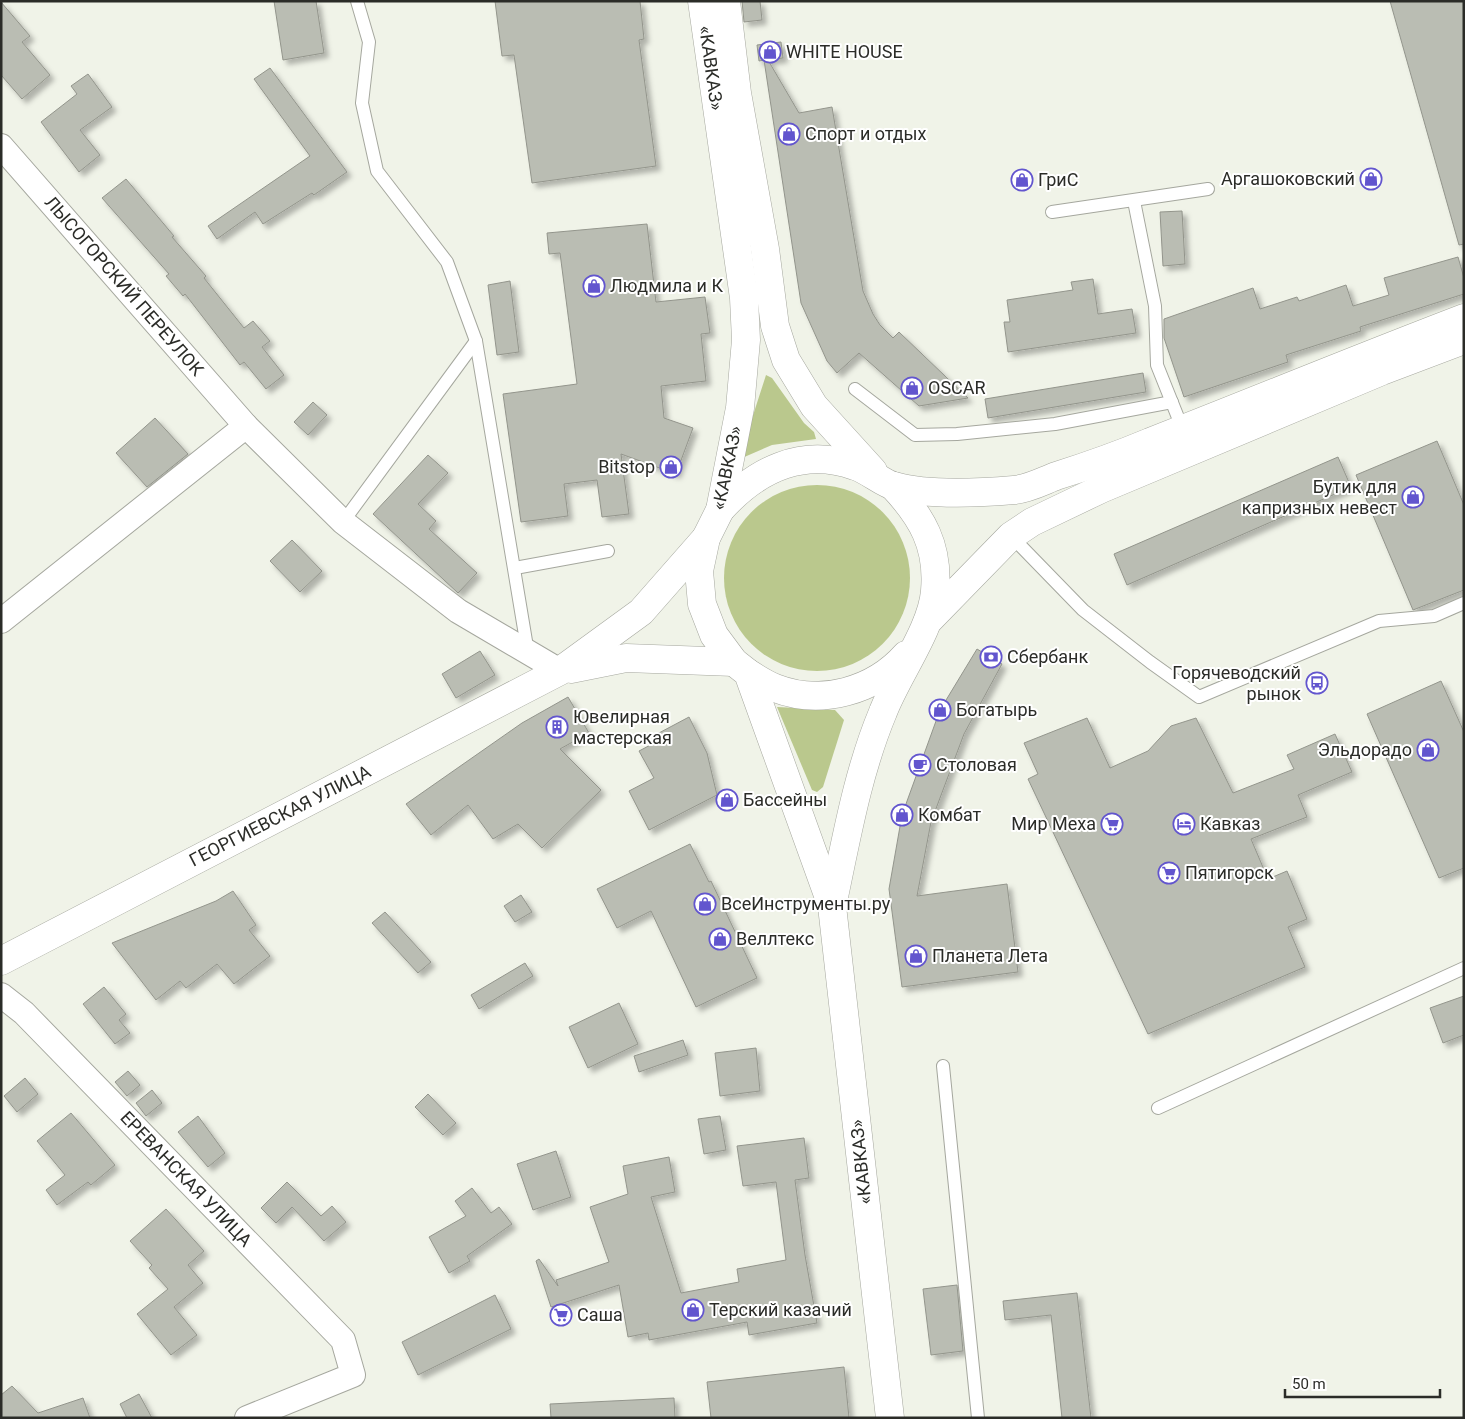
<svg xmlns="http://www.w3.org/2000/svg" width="1465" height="1419" font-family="Roboto,sans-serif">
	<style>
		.green { fill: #bac88d }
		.building { fill: #babdb3; stroke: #93958c; filter: url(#shadow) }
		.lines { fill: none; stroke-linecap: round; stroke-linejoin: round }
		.service-casing { stroke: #a5a79e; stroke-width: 14 }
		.minor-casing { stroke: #a5a79e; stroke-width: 26 }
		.secondary-casing { stroke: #a5a79e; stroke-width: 29 }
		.primary-casing { stroke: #a5a79e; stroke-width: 29 }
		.service { stroke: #fff; stroke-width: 12 }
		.minor { stroke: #fff; stroke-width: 24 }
		.secondary { stroke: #fff; stroke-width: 28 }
		.primary { stroke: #fff; stroke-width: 28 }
		.labels { text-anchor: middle; stroke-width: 4; stroke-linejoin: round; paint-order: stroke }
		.poi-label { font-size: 18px; fill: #2b2c28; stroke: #fff; text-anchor: start }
		.street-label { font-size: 18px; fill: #2b2c28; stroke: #fff }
	</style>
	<defs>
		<filter id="shadow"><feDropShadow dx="4.5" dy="4.5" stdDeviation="2.5" flood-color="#0004"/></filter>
	</defs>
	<rect width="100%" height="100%" fill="#f0f3e8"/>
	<g class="green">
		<polygon points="766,375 772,378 804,423 814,432 816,439 772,445 742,458 746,437"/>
		<circle cx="817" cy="578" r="93"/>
		<polygon points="777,707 835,710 844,720 823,787 817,792 812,790"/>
	</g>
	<g class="building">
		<polygon points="274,1 316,1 324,53 283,60"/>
		<polygon points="495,1 640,1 644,39 639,40 656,166 532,183 514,55 502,56"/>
		<polygon points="742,1 760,1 762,20 744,22"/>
		<polygon points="1390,1 1464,1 1464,244 1459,245"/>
		<polygon points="1,2 30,36 22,42 50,75 22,99 1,75"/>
		<polygon points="781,42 783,58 768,60 799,113 832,107 863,291 873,314 880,325 893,338 899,332 968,398 919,406 859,353 837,373 827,361 801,303 764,60 759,61 757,45"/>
		<polygon points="270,68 347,172 314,195 312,193 263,224 255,212 217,239 208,226 310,156 254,79"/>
		<polygon points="88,74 112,107 80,130 100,155 79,172 41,122 77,94 71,86"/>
		<polygon points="126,179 174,236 172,237 206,276 204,278 244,328 253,321 270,341 262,347 284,375 266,389 244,362 240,365 185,294 183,296 166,276 169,274 102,198"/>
		<polygon points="1182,211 1185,264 1163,266 1160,212"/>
		<polygon points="647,224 656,302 705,297 710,333 701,334 706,381 661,386 664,418 693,428 676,474 621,454 629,514 602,517 597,480 564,484 568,516 521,522 503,394 577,384 560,253 549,254 547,233"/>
		<polygon points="1458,257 1464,278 1464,294 1360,327 1361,331 1286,355 1288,362 1184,397 1164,338 1164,319 1253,288 1260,309 1297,297 1299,301 1346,285 1353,306 1389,295 1384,278"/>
		<polygon points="1093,279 1098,314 1132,309 1136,333 1008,352 1004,322 1010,322 1007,300 1073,290 1071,282"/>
		<polygon points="510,281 519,352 497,355 488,285"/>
		<polygon points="1143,373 1146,392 988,418 985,399"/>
		<polygon points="313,402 327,415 308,435 294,422"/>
		<polygon points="155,418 188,454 147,487 116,453"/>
		<polygon points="1437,441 1464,505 1464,590 1413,610 1356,475"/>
		<polygon points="428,455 448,473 418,504 436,521 429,529 477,573 458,593 373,514"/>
		<polygon points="1338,457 1351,487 1127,585 1114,554"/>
		<polygon points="292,540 322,571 300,592 270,561"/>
		<polygon points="977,649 1002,664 964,734 931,822 917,896 1007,884 1018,972 902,987 889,889 902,815 940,710"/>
		<polygon points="480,651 495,675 456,698 442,674"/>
		<polygon points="1441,681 1464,732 1464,868 1439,878 1367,714"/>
		<polygon points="568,697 589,733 560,749 601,790 542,848 518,824 493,839 468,805 431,835 406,804 522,723"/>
		<polygon points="689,717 707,753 717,795 649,830 629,791 654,778 639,751 660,740 657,734"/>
		<polygon points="1087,718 1110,768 1148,751 1171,726 1196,718 1233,793 1294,769 1287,755 1335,734 1352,772 1298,795 1307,817 1251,839 1268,879 1287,871 1307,919 1288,927 1305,967 1148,1034 1028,779 1038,774 1024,743"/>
		<polygon points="690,844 709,882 711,881 757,978 696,1007 651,911 617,928 597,889"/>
		<polygon points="233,891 256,925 249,930 270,956 234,984 217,964 186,988 180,981 156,1000 112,943 216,901"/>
		<polygon points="521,895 532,912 515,922 504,906"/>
		<polygon points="385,912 431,962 418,973 372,923"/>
		<polygon points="525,963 533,976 479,1009 471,995"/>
		<polygon points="104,987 126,1014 119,1020 130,1033 115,1044 83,1004"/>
		<polygon points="1464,996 1464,1035 1443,1043 1430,1008"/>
		<polygon points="619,1003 638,1044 588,1068 569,1027"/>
		<polygon points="683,1040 688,1055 639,1072 634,1056"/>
		<polygon points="756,1048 760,1091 720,1096 715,1053"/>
		<polygon points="128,1071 140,1085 127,1096 115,1082"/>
		<polygon points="25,1078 38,1094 17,1112 4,1096"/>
		<polygon points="152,1090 162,1103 146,1116 136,1103"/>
		<polygon points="428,1094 456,1123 443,1135 415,1107"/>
		<polygon points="71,1113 115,1165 91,1185 88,1182 57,1205 46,1190 65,1175 37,1141"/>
		<polygon points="198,1116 225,1153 208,1167 178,1132"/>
		<polygon points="720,1116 726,1150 704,1154 698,1119"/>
		<polygon points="804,1138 809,1178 795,1180 805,1255 817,1323 749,1335 747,1322 649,1340 648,1333 628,1337 619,1285 551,1307 536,1261 539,1259 558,1286 556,1280 609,1262 590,1207 628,1194 623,1166 669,1157 675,1192 651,1197 681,1293 739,1282 737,1269 786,1260 776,1182 743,1186 737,1146"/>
		<polygon points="556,1151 571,1197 533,1210 517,1164"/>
		<polygon points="287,1182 321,1216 332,1206 346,1222 324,1241 292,1207 276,1223 261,1208"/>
		<polygon points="472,1188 491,1213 499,1207 512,1224 467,1256 470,1261 449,1273 429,1237 466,1216 455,1201"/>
		<polygon points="166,1209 204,1251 188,1265 203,1283 174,1307 197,1335 171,1355 137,1314 168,1289 149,1268 152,1265 130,1241"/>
		<polygon points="957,1285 963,1351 931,1355 923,1289"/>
		<polygon points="1077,1293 1091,1418 1062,1418 1051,1315 1005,1320 1003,1301"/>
		<polygon points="495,1295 511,1329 418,1375 402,1342"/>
		<polygon points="844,1367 849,1418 711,1418 707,1382"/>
		<polygon points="12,1386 38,1413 83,1398 90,1418 1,1418 1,1395"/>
		<polygon points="139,1394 152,1418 127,1418 120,1404"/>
		<polygon points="674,1398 675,1418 551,1418 550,1404"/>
	</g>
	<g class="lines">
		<g class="service-casing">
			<g id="service">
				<polyline points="357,1 369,42 362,103 377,171 447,262 476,341 528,653"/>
				<polyline points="1134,201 1155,306 1157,365 1183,430"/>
				<polyline points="1052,212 1208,189"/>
				<polyline points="855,389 915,435 957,434 1055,424 1172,402"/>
				<polyline points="343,522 476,341"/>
				<polyline points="1011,536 1083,610 1150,662 1199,697 1379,621 1434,616 1464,603"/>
				<polyline points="515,568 608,551"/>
				<polyline points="943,1066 978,1418"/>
				<polyline points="1158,1108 1464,968"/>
			</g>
		</g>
		<g class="minor-casing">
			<g id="minor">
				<polyline points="1,146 246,426 343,522 458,611 560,671"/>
				<polyline points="1,621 246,426"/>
				<polyline points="1,995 24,1013 343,1340 353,1375 247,1418"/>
			</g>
		</g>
		<g class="secondary-casing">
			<g id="secondary">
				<polyline points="571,669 626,658 734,662"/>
				<polyline points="1,961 560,671 641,612 706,538"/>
			</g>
		</g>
		<g class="primary-casing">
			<g id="primary">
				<polyline points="702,1 744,298 746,340 740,408 720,510 706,538 699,571 702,604 714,635 734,662 748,673 832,906 890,1418"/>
				<polyline points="726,1 737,93 765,249 775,326 786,360 814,406 873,471"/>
				<path d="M 720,510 C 755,471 801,447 855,466 C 868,470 884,484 894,486 C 928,496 979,493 1014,490 C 1028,489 1043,481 1056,476 C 1088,466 1119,455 1150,442 C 1255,401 1359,358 1464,318"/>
				<polyline points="928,621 1011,536 1032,522 1101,489 1382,371 1464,340"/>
				<path d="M 748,673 C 756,678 765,684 775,688 C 821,706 874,691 906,655"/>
				<path d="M 832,906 C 846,841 857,774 883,712 C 897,675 932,629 935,591 C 939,546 922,517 893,486"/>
			</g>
		</g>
		<use href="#service" class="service"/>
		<use href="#minor" class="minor"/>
		<use href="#secondary" class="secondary"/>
		<use href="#primary" class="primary"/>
	</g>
	<defs>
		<g id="shop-ring" transform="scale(1.125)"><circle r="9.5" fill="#fff" stroke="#6255ce" stroke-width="1.5"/><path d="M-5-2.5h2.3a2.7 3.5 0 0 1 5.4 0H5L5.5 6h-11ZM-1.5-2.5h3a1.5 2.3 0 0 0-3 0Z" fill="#6255ce"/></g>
		<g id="bank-ring" transform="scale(1.125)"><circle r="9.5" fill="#fff" stroke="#6255ce" stroke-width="1.5"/><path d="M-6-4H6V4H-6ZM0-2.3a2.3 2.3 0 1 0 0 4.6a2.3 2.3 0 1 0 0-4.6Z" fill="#6255ce"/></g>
		<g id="bus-ring" transform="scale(1.125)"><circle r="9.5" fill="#fff" stroke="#6255ce" stroke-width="1.5"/><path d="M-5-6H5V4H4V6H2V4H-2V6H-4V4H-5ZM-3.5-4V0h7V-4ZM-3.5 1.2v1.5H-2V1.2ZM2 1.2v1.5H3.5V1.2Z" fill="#6255ce"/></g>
		<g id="building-ring" transform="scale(1.125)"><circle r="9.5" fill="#fff" stroke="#6255ce" stroke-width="1.5"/><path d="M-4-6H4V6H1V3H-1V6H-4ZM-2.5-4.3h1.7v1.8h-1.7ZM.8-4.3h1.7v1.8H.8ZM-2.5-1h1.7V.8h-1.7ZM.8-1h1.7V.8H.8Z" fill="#6255ce"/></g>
		<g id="cafe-ring" transform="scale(1.125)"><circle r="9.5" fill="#fff" stroke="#6255ce" stroke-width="1.5"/><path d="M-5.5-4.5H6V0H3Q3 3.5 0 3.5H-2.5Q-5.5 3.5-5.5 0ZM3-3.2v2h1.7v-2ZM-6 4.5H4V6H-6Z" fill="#6255ce"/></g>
		<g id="supermarket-ring" transform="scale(1.125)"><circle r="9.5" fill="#fff" stroke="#6255ce" stroke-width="1.5"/><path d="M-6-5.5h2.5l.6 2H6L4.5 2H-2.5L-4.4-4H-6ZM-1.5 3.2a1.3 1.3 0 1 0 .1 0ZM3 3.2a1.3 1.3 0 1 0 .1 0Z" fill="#6255ce"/></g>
		<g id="hotel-ring" transform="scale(1.125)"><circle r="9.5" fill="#fff" stroke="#6255ce" stroke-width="1.5"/><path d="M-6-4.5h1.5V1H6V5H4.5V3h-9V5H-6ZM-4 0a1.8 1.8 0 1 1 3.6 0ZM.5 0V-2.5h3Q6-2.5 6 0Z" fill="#6255ce"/></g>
	</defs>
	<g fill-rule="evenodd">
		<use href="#shop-ring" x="770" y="52"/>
		<use href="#shop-ring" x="789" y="134"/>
		<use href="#shop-ring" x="1371" y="179"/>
		<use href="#shop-ring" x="1022" y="180"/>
		<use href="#shop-ring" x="594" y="286"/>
		<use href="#shop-ring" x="912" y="388"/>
		<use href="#shop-ring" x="671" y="467"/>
		<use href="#shop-ring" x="1413" y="497"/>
		<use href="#bank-ring" x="991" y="657"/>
		<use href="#bus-ring" x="1317" y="683"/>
		<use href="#shop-ring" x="940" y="710"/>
		<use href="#building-ring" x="557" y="727"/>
		<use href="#shop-ring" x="1428" y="750"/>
		<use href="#cafe-ring" x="920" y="765"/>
		<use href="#shop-ring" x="727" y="800"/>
		<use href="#shop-ring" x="902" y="815"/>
		<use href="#supermarket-ring" x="1112" y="824"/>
		<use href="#hotel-ring" x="1184" y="824"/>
		<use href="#supermarket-ring" x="1169" y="873"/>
		<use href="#shop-ring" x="705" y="904"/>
		<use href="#shop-ring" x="720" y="939"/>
		<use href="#shop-ring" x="916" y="956"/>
		<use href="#shop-ring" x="693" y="1310"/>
		<use href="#supermarket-ring" x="561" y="1315"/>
	</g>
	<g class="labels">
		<g class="poi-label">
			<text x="786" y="58">WHITE HOUSE</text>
			<text x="805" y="140">Спорт и отдых</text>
			<text x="1355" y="185" text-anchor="end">Аргашоковский</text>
			<text x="1038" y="186">ГриС</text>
			<text x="610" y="292">Людмила и К</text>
			<text x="928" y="394">OSCAR</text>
			<text x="655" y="473" text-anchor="end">Bitstop</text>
			<text x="1397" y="493" text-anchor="end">Бутик для<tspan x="1397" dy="21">капризных невест</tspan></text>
			<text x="1007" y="663">Сбербанк</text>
			<text x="1301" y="679" text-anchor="end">Горячеводский<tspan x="1301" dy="21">рынок</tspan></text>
			<text x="956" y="716">Богатырь</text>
			<text x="573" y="723">Ювелирная<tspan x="573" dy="21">мастерская</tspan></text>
			<text x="1412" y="756" text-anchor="end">Эльдорадо</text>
			<text x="936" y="771">Столовая</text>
			<text x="743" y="806">Бассейны</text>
			<text x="918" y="821">Комбат</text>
			<text x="1096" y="830" text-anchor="end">Мир Меха</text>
			<text x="1200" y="830">Кавказ</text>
			<text x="1185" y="879">Пятигорск</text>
			<text x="721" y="910">ВсеИнструменты.ру</text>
			<text x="736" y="945">Веллтекс</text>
			<text x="932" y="962">Планета Лета</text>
			<text x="709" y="1316">Терский казачий</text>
			<text x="577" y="1321">Саша</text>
		</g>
		<g class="street-label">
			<text transform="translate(711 68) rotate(82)" y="6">«КАВКАЗ»</text>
			<text transform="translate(124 286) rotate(49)" y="6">ЛЫСОГОРСКИЙ ПЕРЕУЛОК</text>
			<text transform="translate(727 468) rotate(-78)" y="6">«КАВКАЗ»</text>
			<text transform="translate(280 816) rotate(-27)" y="6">ГЕОРГИЕВСКАЯ УЛИЦА</text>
			<text transform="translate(861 1162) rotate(-96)" y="6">«КАВКАЗ»</text>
			<text transform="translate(186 1179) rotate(46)" y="6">ЕРЕВАНСКАЯ УЛИЦА</text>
		</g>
	</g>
	<rect width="1465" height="1419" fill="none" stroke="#2b2c28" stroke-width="5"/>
	<path d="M1285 1389v8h155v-8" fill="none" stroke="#2b2c28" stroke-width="2.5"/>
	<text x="1292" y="1389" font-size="15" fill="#2b2c28" stroke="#ffffff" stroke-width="4" paint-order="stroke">50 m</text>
</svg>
